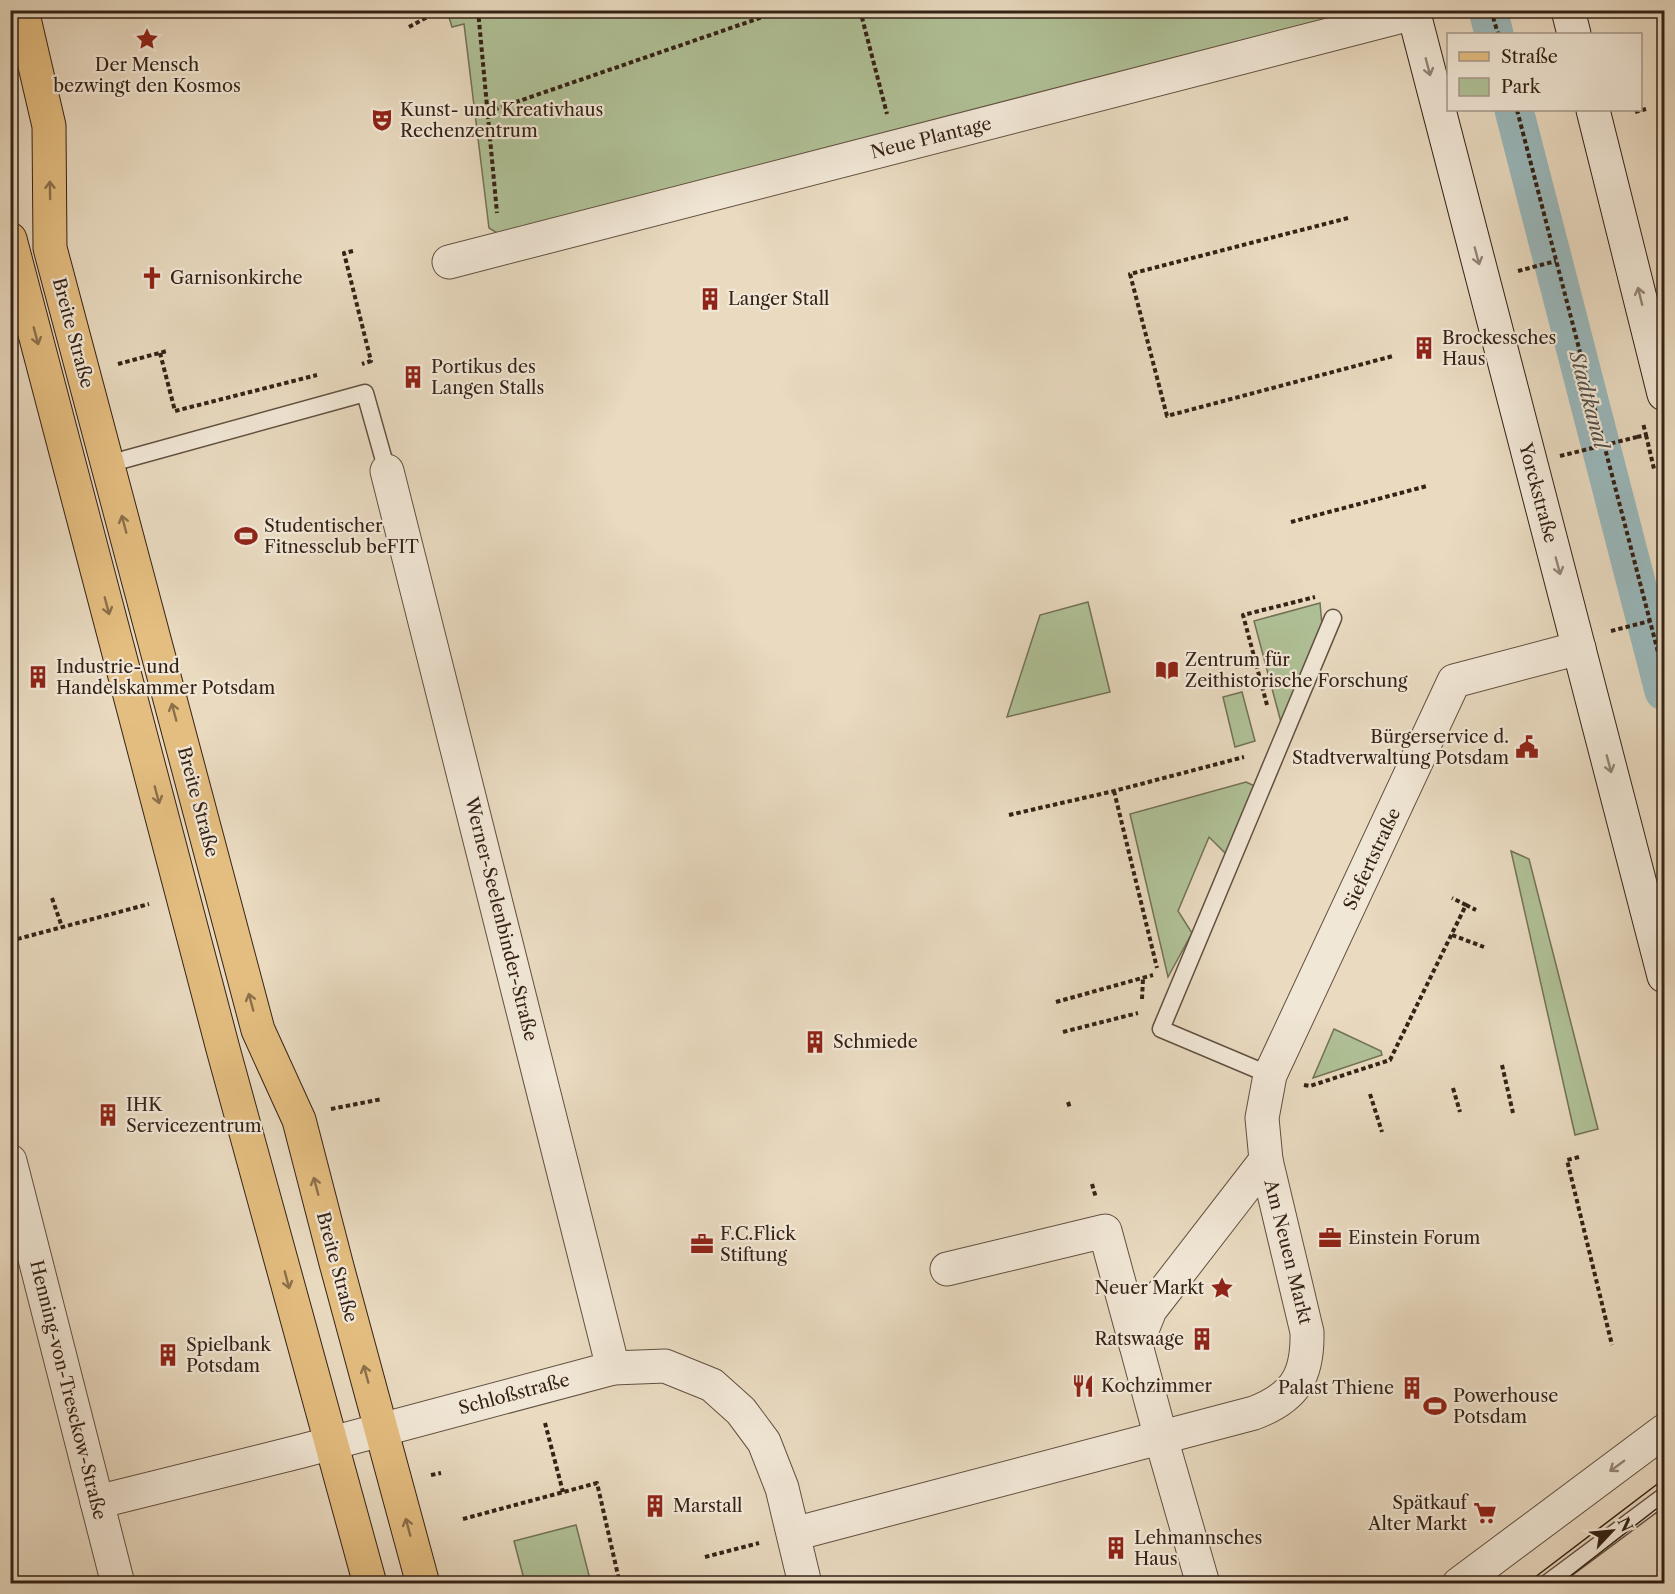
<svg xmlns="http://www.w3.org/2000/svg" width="1675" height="1594" font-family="'Libre Caslon Text',serif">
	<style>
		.green { fill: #b0c197; stroke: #727256; stroke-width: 1.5 }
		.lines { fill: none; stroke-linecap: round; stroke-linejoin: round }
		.canal { stroke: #9ab8bb; stroke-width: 39 }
		.lane-casing { stroke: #625040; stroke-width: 19 }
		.street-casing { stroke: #625040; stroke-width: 35 }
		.secondary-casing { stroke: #352216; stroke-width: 35 }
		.primary-casing { stroke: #352216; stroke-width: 35 }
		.path { stroke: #352216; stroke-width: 4; stroke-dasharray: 4.5 3; stroke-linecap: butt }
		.lane { stroke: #f1e7d6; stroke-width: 16 }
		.street { stroke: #f1e7d6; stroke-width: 33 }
		.secondary { stroke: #f1e7d6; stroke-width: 33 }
		.primary { stroke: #e4bd80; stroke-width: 33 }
		.tram { stroke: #352216; stroke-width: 1.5 }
		.path-bridge { stroke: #352216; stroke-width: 4; stroke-dasharray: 4.5 3; stroke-linecap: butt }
		.oneway { stroke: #938476 }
		.oneway2 { stroke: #8c704b }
		.labels { text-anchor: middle; stroke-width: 4.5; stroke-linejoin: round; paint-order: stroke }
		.poi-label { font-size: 18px; fill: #352216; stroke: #f1e7d6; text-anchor: start }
		.street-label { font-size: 18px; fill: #352216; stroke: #f1e7d6 }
		.water-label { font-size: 20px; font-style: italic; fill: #534f48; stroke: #f1e7d6 }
	</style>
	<rect width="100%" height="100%" fill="#e9dac0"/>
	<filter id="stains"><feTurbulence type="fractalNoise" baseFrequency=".00333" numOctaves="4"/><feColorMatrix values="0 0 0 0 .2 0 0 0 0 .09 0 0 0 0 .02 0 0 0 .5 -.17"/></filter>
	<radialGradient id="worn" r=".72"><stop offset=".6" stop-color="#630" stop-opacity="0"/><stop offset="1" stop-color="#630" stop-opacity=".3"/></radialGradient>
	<g class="green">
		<polygon points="1362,10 507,239 489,228 464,24 452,27 447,11"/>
		<polygon points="1088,602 1110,692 1007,717 1040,615"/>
		<polygon points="1320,603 1322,625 1282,726 1254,621"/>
		<polygon points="1242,692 1255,741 1235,747 1223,697"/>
		<polygon points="1246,782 1257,787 1226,854 1209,837 1178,911 1192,933 1168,977 1130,814"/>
		<polygon points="1511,851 1529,859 1598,1129 1575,1135"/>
		<polygon points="1334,1029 1381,1051 1382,1055 1313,1078"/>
		<polygon points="576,1525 591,1583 525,1583 514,1541"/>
	</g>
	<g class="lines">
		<g class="canal">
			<polyline points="1488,10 1494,34"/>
			<polyline points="1514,110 1664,691"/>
		</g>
		<g class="lane-casing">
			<g id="lane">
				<polyline points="108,464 365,393 387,471"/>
				<polyline points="1270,1075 1161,1029 1333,618"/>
				<polyline points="1546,1584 1664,1496"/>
			</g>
		</g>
		<g class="street-casing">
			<g id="street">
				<polyline points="449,262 1414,13"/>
				<polyline points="387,471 613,1368"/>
				<polyline points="10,1161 118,1584"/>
				<polyline points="947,1269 1105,1231 1136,1345"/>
				<polyline points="97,1502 302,1451 613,1368 665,1366 712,1385 741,1411 764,1442 782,1488 805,1584"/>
				<path d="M 794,1534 L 1254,1413 C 1296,1397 1308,1375 1307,1332 L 1266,1160 L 1262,1118 L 1270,1075 L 1454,681 L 1579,648"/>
				<polyline points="1203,1584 1161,1438 1136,1345 1150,1310 1266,1160"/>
				<polyline points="1459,1584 1664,1431"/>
			</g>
		</g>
		<g class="secondary-casing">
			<g id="secondary">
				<polyline points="1413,10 1664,976"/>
				<polyline points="1568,10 1574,34"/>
				<polyline points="1593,110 1664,394"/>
			</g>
		</g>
		<g class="primary-casing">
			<g id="primary">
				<polyline points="22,10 49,126 50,248 258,1030 299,1120 336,1263 423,1584"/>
				<polyline points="10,239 223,1049 370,1584"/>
			</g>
		</g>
		<g class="path">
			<polyline points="478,10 497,213"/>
			<polyline points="860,10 887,114"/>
			<polyline points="1491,10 1498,34"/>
			<polyline points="409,27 440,10"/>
			<polyline points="1517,110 1664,675"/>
			<polyline points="487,112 783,10"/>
			<polyline points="1635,112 1646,109"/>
			<polyline points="1348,218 1130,274 1167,416 1393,356"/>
			<polyline points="353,251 344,253 371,361 362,364"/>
			<polyline points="1518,271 1556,261"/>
			<polyline points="160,353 175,411 317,375"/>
			<polyline points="118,364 167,351"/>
			<polyline points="1646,435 1654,469"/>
			<polyline points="1637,437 1646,435 1643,423"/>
			<polyline points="1291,522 1427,486"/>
			<polyline points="1611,631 1650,621"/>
			<polyline points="1657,648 1664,646"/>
			<polyline points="1267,705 1243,615 1315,597"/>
			<polyline points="1114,791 1157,968"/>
			<polyline points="1009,815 1114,791 1244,757"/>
			<polyline points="52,898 62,927"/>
			<polyline points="1466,905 1476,910"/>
			<polyline points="1452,935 1484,947"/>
			<polyline points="10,941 149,904"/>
			<polyline points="1142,999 1143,979"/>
			<polyline points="1056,1002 1153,975"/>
			<polyline points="1063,1032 1138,1013"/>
			<polyline points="1502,1065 1513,1113"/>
			<polyline points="1304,1085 1310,1086 1390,1060 1466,905 1452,898"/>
			<polyline points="1453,1088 1460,1112"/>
			<polyline points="1370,1094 1382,1132"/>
			<polyline points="1068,1102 1070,1108"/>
			<polyline points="331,1109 382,1099"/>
			<polyline points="1579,1157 1567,1160 1612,1345"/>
			<polyline points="1092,1184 1096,1198"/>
			<polyline points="1321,1241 1330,1238"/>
			<polyline points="545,1423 563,1492"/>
			<polyline points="431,1475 441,1473"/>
			<polyline points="463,1519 597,1483 620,1584"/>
			<polyline points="705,1557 759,1543"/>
		</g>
		<use href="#lane" class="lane"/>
		<use href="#street" class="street"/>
		<use href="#secondary" class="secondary"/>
		<use href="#primary" class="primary"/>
		<g class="tram">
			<polyline points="1526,1584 1664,1479"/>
			<polyline points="1560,1584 1664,1503"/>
		</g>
		<polyline class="path-bridge" points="1560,456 1637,437"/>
	</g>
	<defs><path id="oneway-shaft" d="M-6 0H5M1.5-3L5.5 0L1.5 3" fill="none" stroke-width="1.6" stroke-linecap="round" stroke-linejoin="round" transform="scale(1.5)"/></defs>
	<g class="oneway">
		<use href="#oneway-shaft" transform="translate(1428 67) rotate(75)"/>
		<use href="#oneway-shaft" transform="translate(1477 256) rotate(75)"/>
		<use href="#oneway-shaft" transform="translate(1640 296) rotate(-104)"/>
		<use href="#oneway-shaft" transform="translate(1558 566) rotate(75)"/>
		<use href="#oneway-shaft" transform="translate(1609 764) rotate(75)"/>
		<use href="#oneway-shaft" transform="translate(1617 1466) rotate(144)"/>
	</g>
	<g class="oneway2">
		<use href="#oneway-shaft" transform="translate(50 190) rotate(-91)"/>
		<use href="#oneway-shaft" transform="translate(36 336) rotate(75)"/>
		<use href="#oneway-shaft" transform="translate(124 524) rotate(-105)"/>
		<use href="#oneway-shaft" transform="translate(107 606) rotate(75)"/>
		<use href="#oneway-shaft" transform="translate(174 712) rotate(-105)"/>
		<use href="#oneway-shaft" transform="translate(157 795) rotate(75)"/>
		<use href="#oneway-shaft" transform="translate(251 1002) rotate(-105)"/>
		<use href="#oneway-shaft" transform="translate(316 1186) rotate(-105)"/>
		<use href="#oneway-shaft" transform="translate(287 1280) rotate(75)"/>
		<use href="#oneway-shaft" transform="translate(366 1374) rotate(-105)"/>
		<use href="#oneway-shaft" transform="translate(408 1527) rotate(-105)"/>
	</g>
	<defs>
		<g id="sight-bare" transform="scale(1.8)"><path d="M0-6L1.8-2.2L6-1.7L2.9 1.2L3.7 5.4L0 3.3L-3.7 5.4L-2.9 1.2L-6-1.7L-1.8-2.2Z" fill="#8f2418" stroke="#f1e7d6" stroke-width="2.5" paint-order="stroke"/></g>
		<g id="theatre-bare" transform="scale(1.8)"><path d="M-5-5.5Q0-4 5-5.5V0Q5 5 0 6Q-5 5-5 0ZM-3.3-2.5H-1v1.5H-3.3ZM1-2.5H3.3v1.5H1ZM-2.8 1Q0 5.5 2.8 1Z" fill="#8f2418" stroke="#f1e7d6" stroke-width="2.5" paint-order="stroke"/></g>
		<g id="church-bare" transform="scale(1.8)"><path d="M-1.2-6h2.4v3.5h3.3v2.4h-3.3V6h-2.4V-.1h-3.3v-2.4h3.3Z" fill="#8f2418" stroke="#f1e7d6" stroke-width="2.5" paint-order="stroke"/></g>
		<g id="building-bare" transform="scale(1.8)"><path d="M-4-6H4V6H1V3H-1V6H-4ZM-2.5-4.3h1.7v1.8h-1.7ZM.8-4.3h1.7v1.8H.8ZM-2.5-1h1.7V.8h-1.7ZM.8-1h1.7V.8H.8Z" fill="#8f2418" stroke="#f1e7d6" stroke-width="2.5" paint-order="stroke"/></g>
		<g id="stadium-bare" transform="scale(1.8)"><path d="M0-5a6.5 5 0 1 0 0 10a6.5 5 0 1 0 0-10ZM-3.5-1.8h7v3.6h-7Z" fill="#8f2418" stroke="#f1e7d6" stroke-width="2.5" paint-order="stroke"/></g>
		<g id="library-bare" transform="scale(1.8)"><path d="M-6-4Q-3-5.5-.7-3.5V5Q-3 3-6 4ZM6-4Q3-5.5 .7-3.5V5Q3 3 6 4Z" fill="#8f2418" stroke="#f1e7d6" stroke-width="2.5" paint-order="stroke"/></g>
		<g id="civic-bare" transform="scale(1.8)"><path d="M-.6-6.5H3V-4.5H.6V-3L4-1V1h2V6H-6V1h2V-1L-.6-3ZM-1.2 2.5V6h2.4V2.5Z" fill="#8f2418" stroke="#f1e7d6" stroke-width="2.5" paint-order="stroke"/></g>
		<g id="office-bare" transform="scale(1.8)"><path d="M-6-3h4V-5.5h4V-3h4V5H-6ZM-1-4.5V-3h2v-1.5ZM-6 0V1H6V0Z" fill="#8f2418" stroke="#f1e7d6" stroke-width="2.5" paint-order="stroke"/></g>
		<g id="restaurant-bare" transform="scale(1.8)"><path d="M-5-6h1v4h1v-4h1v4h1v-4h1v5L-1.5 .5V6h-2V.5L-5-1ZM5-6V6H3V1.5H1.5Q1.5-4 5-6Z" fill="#8f2418" stroke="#f1e7d6" stroke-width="2.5" paint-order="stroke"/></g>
		<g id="supermarket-bare" transform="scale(1.8)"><path d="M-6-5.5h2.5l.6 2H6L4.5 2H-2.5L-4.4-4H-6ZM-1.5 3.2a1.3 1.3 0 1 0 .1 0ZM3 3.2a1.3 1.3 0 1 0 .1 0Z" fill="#8f2418" stroke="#f1e7d6" stroke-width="2.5" paint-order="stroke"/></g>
	</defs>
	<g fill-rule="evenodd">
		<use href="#sight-bare" x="147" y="39"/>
		<use href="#theatre-bare" x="382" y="120"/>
		<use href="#church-bare" x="152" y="278"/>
		<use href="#building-bare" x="710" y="299"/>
		<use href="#building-bare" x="1424" y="348"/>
		<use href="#building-bare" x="413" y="377"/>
		<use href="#stadium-bare" x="246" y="536"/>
		<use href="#library-bare" x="1167" y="670"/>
		<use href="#building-bare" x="38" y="677"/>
		<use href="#civic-bare" x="1527" y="747"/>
		<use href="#building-bare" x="815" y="1042"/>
		<use href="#building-bare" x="108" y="1115"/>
		<use href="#office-bare" x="1330" y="1238"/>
		<use href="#office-bare" x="702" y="1244"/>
		<use href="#sight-bare" x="1222" y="1288"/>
		<use href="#building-bare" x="1202" y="1339"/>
		<use href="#building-bare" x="168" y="1355"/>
		<use href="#restaurant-bare" x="1083" y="1386"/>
		<use href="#building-bare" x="1412" y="1388"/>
		<use href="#stadium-bare" x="1435" y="1406"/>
		<use href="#building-bare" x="655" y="1506"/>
		<use href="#supermarket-bare" x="1485" y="1513"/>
		<use href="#building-bare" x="1116" y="1548"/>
	</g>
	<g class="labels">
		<g class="poi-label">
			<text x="147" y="71" text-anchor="middle">Der Mensch<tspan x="147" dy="21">bezwingt den Kosmos</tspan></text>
			<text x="400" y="116">Kunst- und Kreativhaus<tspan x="400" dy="21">Rechenzentrum</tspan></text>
			<text x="170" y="284">Garnisonkirche</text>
			<text x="728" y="305">Langer Stall</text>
			<text x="1442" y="344">Brockessches<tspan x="1442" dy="21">Haus</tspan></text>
			<text x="431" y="373">Portikus des<tspan x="431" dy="21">Langen Stalls</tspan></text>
			<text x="264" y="532">Studentischer<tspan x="264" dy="21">Fitnessclub beFIT</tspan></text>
			<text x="1185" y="666">Zentrum für<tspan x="1185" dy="21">Zeithistorische Forschung</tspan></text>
			<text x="56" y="673">Industrie- und<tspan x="56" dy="21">Handelskammer Potsdam</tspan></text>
			<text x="1509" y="743" text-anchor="end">Bürgerservice d.<tspan x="1509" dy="21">Stadtverwaltung Potsdam</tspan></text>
			<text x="833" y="1048">Schmiede</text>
			<text x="126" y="1111">IHK<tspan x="126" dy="21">Servicezentrum</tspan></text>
			<text x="720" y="1240">F.C.Flick<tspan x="720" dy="21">Stiftung</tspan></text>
			<text x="1348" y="1244">Einstein Forum</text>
			<text x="1204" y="1294" text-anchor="end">Neuer Markt</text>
			<text x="1184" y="1345" text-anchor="end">Ratswaage</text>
			<text x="186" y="1351">Spielbank<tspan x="186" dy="21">Potsdam</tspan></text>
			<text x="1101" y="1392">Kochzimmer</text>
			<text x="1394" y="1394" text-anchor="end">Palast Thiene</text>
			<text x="1453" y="1402">Powerhouse<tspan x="1453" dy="21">Potsdam</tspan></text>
			<text x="1467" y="1509" text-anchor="end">Spätkauf<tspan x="1467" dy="21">Alter Markt</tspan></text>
			<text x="673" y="1512">Marstall</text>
			<text x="1134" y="1544">Lehmannsches<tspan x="1134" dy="21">Haus</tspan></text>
		</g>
		<g class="street-label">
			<text transform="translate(931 138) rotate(-14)" y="6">Neue Plantage</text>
			<text transform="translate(73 333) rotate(75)" y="6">Breite Straße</text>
			<text transform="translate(1538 493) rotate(75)" y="6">Yorckstraße</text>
			<text transform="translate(198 802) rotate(75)" y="6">Breite Straße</text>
			<text transform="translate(1372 859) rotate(-65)" y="6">Siefertstraße</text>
			<text transform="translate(501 919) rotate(76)" y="6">Werner-Seelenbinder-Straße</text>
			<text transform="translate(1288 1252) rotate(76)" y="6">Am Neuen Markt</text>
			<text transform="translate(337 1267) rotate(75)" y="6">Breite Straße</text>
			<text transform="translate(68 1390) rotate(76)" y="6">Henning-von-Tresckow-Straße</text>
			<text transform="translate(514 1394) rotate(-15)" y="6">Schloßstraße</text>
		</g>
		<g class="water-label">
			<text transform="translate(1589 400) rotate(75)" y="7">Stadtkanal</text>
		</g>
	</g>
	<rect width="1675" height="1594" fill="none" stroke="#e9dac0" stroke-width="36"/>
	<rect x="12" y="12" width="1651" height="1570" fill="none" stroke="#352216" stroke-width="3"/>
	<rect x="18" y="18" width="1639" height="1558" fill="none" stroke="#352216" stroke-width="1.5"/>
	<rect x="1447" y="33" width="195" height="78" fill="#f1e7d6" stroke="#a69889" stroke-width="1.5"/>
	<rect x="1459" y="52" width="30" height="9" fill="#e4bd80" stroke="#a69889" stroke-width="1.5"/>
	<text x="1501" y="63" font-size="18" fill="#352216">Straße</text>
	<rect x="1459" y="78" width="30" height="18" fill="#b0c197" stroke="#a69889" stroke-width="1.5"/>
	<text x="1501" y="93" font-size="18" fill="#352216">Park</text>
	<g transform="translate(1612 1531) rotate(64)" stroke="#f1e7d6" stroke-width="4.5" paint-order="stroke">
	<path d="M0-4.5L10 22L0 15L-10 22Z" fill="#352216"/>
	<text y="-9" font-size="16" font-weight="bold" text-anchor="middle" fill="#352216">N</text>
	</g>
	<rect width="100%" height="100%" filter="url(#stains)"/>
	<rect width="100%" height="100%" fill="url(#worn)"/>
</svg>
